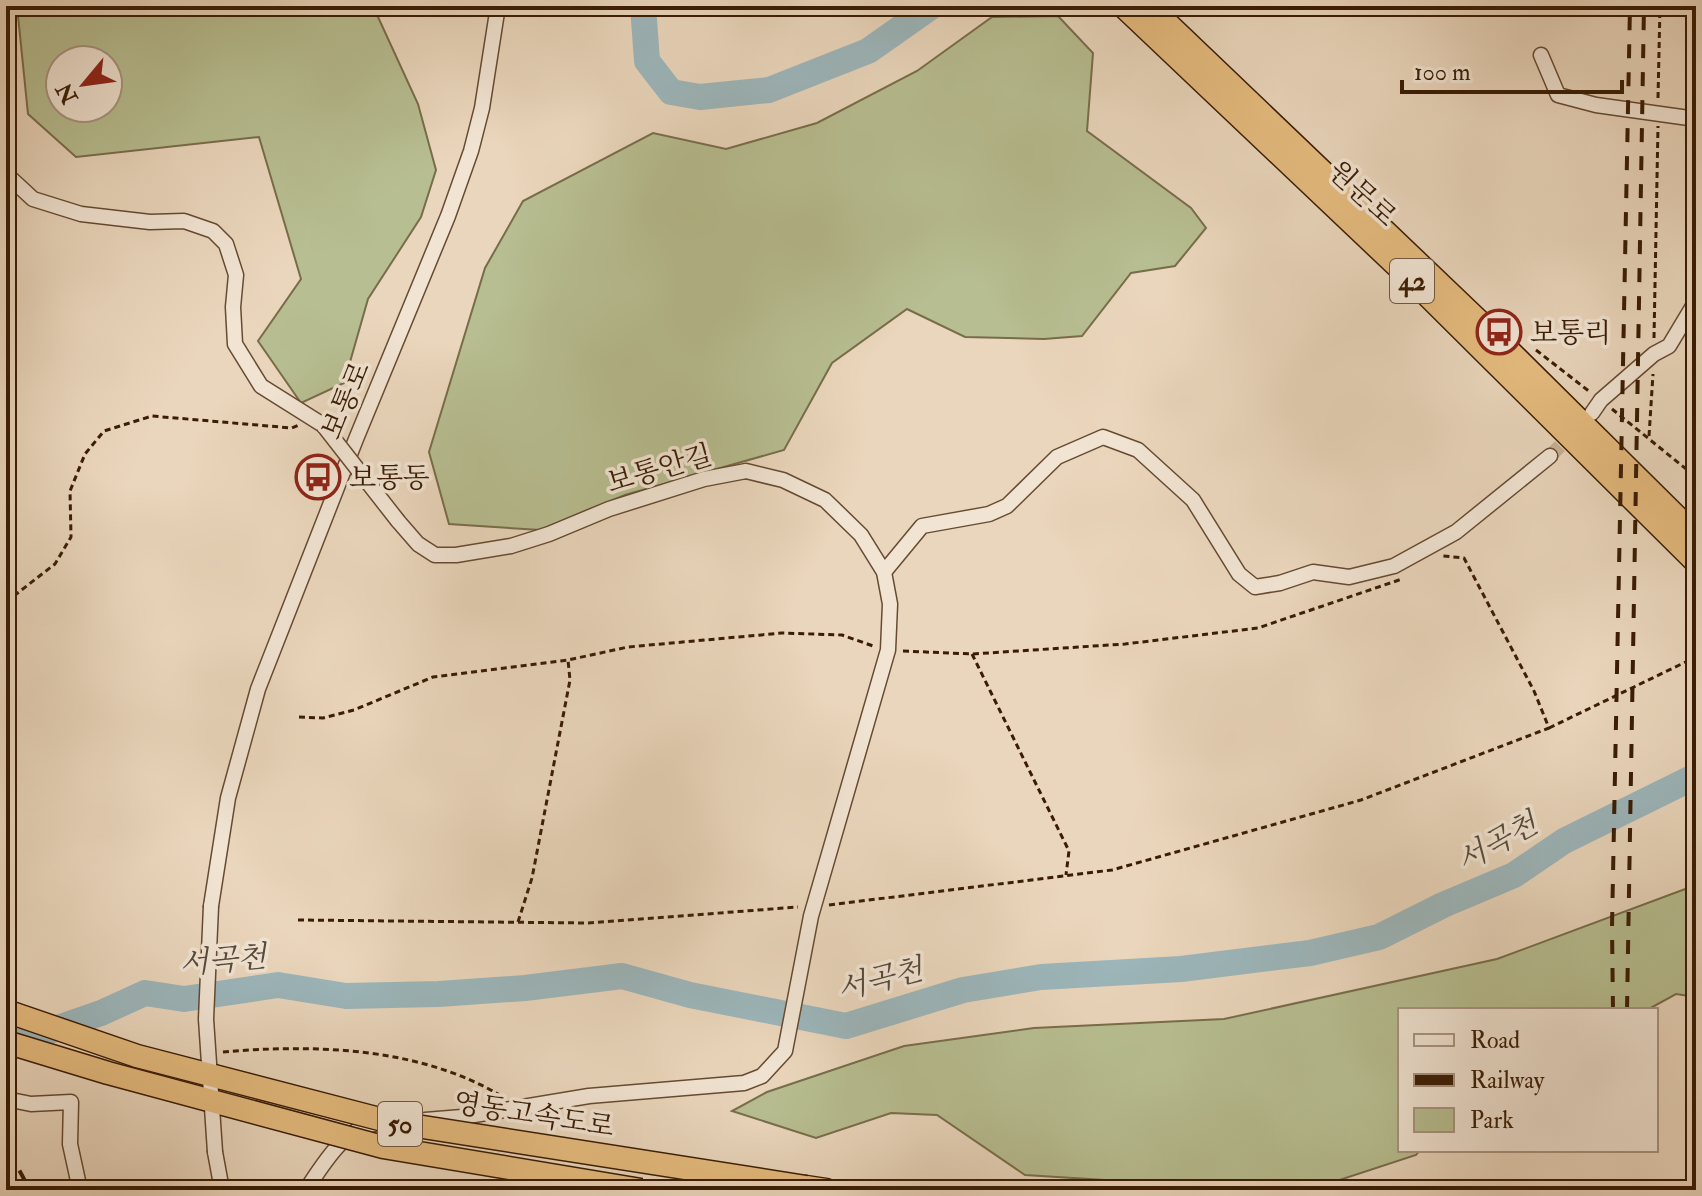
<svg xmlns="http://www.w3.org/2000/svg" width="1702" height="1196" font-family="'IM FELL Double Pica','Noto Serif KR',serif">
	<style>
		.green { fill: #b7be91; stroke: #786d4a; stroke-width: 2; fill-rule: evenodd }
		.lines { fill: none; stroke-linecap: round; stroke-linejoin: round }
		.river { stroke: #9cb6bb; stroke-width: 26 }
		.minor-tunnel { stroke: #c7b197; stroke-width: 14; stroke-dasharray: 14 7; stroke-linecap: butt }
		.minor-casing { stroke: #664a32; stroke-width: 17 }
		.highway-casing { stroke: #3a1c04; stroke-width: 25 }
		.path { stroke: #3a1c04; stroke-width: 3; stroke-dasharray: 6 4; stroke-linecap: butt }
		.minor { stroke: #f1e4d3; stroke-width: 14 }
		.highway { stroke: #e5bb7e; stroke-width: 22 }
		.rail { stroke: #3a1c04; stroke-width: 4; stroke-dasharray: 14 14; stroke-linecap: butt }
		.minor-bridge-casing { stroke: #664a32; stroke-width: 17; stroke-linecap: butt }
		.highway-bridge-casing { stroke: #3a1c04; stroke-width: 25; stroke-linecap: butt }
		.minor-bridge { stroke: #f1e4d3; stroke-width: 14 }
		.highway-bridge { stroke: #e5bb7e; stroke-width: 22 }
		.labels { text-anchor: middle; stroke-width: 7; stroke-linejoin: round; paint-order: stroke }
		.shield { fill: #f1e4d3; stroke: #715842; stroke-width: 2 }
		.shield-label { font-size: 26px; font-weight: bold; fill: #3a1c04 }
		.street-label { font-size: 28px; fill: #3a1c04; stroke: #f1e4d3 }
		.poi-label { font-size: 28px; fill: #3a1c04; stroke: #f1e4d3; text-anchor: start }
		.water-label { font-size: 30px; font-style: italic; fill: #574a3b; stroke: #f1e4d3 }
	</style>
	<rect width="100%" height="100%" fill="#ead6bc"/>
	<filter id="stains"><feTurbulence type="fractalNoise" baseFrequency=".0025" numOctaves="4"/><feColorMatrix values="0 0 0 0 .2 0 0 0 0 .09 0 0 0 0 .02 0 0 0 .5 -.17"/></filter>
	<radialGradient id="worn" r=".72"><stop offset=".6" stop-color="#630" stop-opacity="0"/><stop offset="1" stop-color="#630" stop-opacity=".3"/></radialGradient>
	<g class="green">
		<path d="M 17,6 L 373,6 L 418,104 L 436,170 L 421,217 L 368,299 L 344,383 L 301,403 L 258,341 L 301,279 L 259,137 L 76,157 L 28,114 ZM 60,60 L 108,60 L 108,108 L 60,108 Z"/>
		<polygon points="1058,16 1093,53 1087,131 1191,208 1206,228 1175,266 1131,273 1082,336 1044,339 965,337 907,309 832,363 784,450 625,495 540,530 449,524 429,452 485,268 523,201 653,133 726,149 817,123 917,71 992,17"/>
		<polygon points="1696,885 1696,997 1676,994 1647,1010 1400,1010 1400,1150 1420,1150 1416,1155 1309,1190 1265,1190 1025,1175 937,1115 891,1113 816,1138 732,1111 767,1092 904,1046 1034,1028 1224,1019 1497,959"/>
	</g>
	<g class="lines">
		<g class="river">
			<polyline points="643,6 647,61 671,92 700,97 769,90 868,51 932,6"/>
			<polyline points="6,1046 101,1013 145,993 184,999 278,985 346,996 439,994 525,988 622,976 690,995 846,1026 963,990 1041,977 1181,969 1310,953 1379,937 1443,905 1514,875 1564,841 1696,776"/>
		</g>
		<polyline class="minor-tunnel" points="1550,456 1575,431"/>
		<g class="minor-casing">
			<g id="minor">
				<polyline points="1541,55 1558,95 1596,105 1696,119"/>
				<polyline points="6,174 33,199 81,214 150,222 184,221 213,231 226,244 236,275 233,307 235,344 261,386 323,425"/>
				<polyline points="1592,413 1601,400 1654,354 1669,346 1696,301"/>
				<polyline points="398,521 418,544 435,555 456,555 511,546 549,534 609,509 704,479 746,471 783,480 825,500 861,535 884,572 890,604 888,650 811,916 785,1051 762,1076 744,1083 589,1096 462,1117 425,1120"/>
				<polyline points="884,572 922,526 989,514 1007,506 1057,457 1103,437 1138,450 1193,500 1239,574 1255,587 1280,583 1313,572 1349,577 1394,566 1456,532 1550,456"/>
				<polyline points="211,906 228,798 258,689 356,439 448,216 471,151 482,108 498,6"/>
				<polyline points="6,1099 31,1104 71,1102 70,1144 80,1190"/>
				<polyline points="215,1152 222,1190"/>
				<path d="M 306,1190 C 324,1163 345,1126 380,1123"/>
			</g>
		</g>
		<g class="highway-casing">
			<g id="highway">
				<polyline points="1123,6 1412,280 1696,562"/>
				<polyline points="1149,6 1488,330 1696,536"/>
				<polyline points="806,1187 826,1190"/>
			</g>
		</g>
		<g class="path">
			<polyline points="1658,98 1660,6"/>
			<polyline points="1654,338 1658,126"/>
			<polyline points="1536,350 1590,392"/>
			<polyline points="1612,409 1696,477"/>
			<polyline points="1649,436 1653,374"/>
			<polyline points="6,602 55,564 71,537 70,491 85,454 104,431 152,416 292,428 299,425"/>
			<polyline points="903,651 972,654 1125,644 1258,628 1402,579"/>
			<polyline points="972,654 1069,851 1066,875"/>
			<polyline points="299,717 323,718 354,710 433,677 568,660 628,647 782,633 842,635 876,647"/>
			<polyline points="1549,728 1696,657"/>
			<polyline points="829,905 1112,870 1361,800 1549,728 1534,691 1464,558 1443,556"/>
			<polyline points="298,920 588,923 798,907"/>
			<polyline points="518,922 532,878 570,680 568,660"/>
			<path d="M 223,1052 C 315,1044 421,1047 503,1097"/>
		</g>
		<use href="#minor" class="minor"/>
		<use href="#highway" class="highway"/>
		<g class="rail">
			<polyline points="1613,1010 1612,927 1630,6"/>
			<polyline points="1627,1010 1644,6"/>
			<polyline points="6,1146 30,1190"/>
		</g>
		<g class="minor-bridge-casing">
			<g id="minor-bridge">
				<polyline points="323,425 398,521"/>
				<polyline points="211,906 206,1019 215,1152"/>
			</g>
		</g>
		<g class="highway-bridge-casing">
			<g id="highway-bridge">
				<polyline points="6,1011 137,1056 391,1122 806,1187"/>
				<polyline points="6,1042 108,1073 383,1147 641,1190"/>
			</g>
		</g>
		<use href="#minor-bridge" class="minor-bridge"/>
		<use href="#highway-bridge" class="highway-bridge"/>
	</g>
	<defs>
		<g id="bus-ring" transform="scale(2.3)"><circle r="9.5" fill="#f1e4d3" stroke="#8f2418" stroke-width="1.5"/><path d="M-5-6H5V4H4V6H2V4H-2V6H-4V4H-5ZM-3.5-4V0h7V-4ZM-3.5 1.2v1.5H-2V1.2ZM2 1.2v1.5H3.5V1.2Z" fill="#8f2418"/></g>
	</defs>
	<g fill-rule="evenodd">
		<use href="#bus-ring" x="1499" y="332"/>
		<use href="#bus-ring" x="318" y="477"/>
	</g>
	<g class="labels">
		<g class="shield">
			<rect x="1390" y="259" width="44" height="44" rx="6"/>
			<rect x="378" y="1102" width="44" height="44" rx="6"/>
		</g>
		<g class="shield-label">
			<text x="1412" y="290">42</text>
			<text x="400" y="1133">50</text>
		</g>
		<g class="street-label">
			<text transform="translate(1363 193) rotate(43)" y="10">원문로</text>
			<text transform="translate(345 400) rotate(-67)" y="10">보통로</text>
			<text transform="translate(659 468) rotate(-16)" y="10">보통안길</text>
			<text transform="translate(534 1114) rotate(9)" y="10">영동고속도로</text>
		</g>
		<g class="poi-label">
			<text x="1530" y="342">보통리</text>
			<text x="349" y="487">보통동</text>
		</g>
		<g class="water-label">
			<text transform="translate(1497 842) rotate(-29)" y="10">서곡천</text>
			<text transform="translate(223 960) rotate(-5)" y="10">서곡천</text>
			<text transform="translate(880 979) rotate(-14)" y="10">서곡천</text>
		</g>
	</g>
	<rect width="1702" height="1196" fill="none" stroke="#ead6bc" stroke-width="32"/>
	<rect x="8" y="8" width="1686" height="1180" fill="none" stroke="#3a1c04" stroke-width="4"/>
	<rect x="16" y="16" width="1670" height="1164" fill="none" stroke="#3a1c04" stroke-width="2"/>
	<rect x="1398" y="1008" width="260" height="144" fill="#f1e4d3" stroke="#a89480" stroke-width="2"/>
	<rect x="1414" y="1034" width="40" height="12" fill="#f1e4d3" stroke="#a89480" stroke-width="2"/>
	<text x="1470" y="1048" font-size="24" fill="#3a1c04">Road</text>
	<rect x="1414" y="1074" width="40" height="12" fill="#3a1c04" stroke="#a89480" stroke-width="2"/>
	<text x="1470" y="1088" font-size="24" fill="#3a1c04">Railway</text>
	<rect x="1414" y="1108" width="40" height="24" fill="#b7be91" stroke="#a89480" stroke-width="2"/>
	<text x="1470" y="1128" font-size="24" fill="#3a1c04">Park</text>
	<g transform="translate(84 84) rotate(241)"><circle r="38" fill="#f1e4d3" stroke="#a89480" stroke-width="2"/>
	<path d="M0-6L14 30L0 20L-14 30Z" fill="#8f2418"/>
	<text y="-12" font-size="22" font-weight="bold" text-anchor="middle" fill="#3a1c04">N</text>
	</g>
	<path d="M1402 80v12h220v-12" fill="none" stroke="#3a1c04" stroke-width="4"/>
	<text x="1414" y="80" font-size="24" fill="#3a1c04" stroke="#f1e4d3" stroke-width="6" paint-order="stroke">100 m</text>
	<rect width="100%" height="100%" filter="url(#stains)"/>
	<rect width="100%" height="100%" fill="url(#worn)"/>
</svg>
